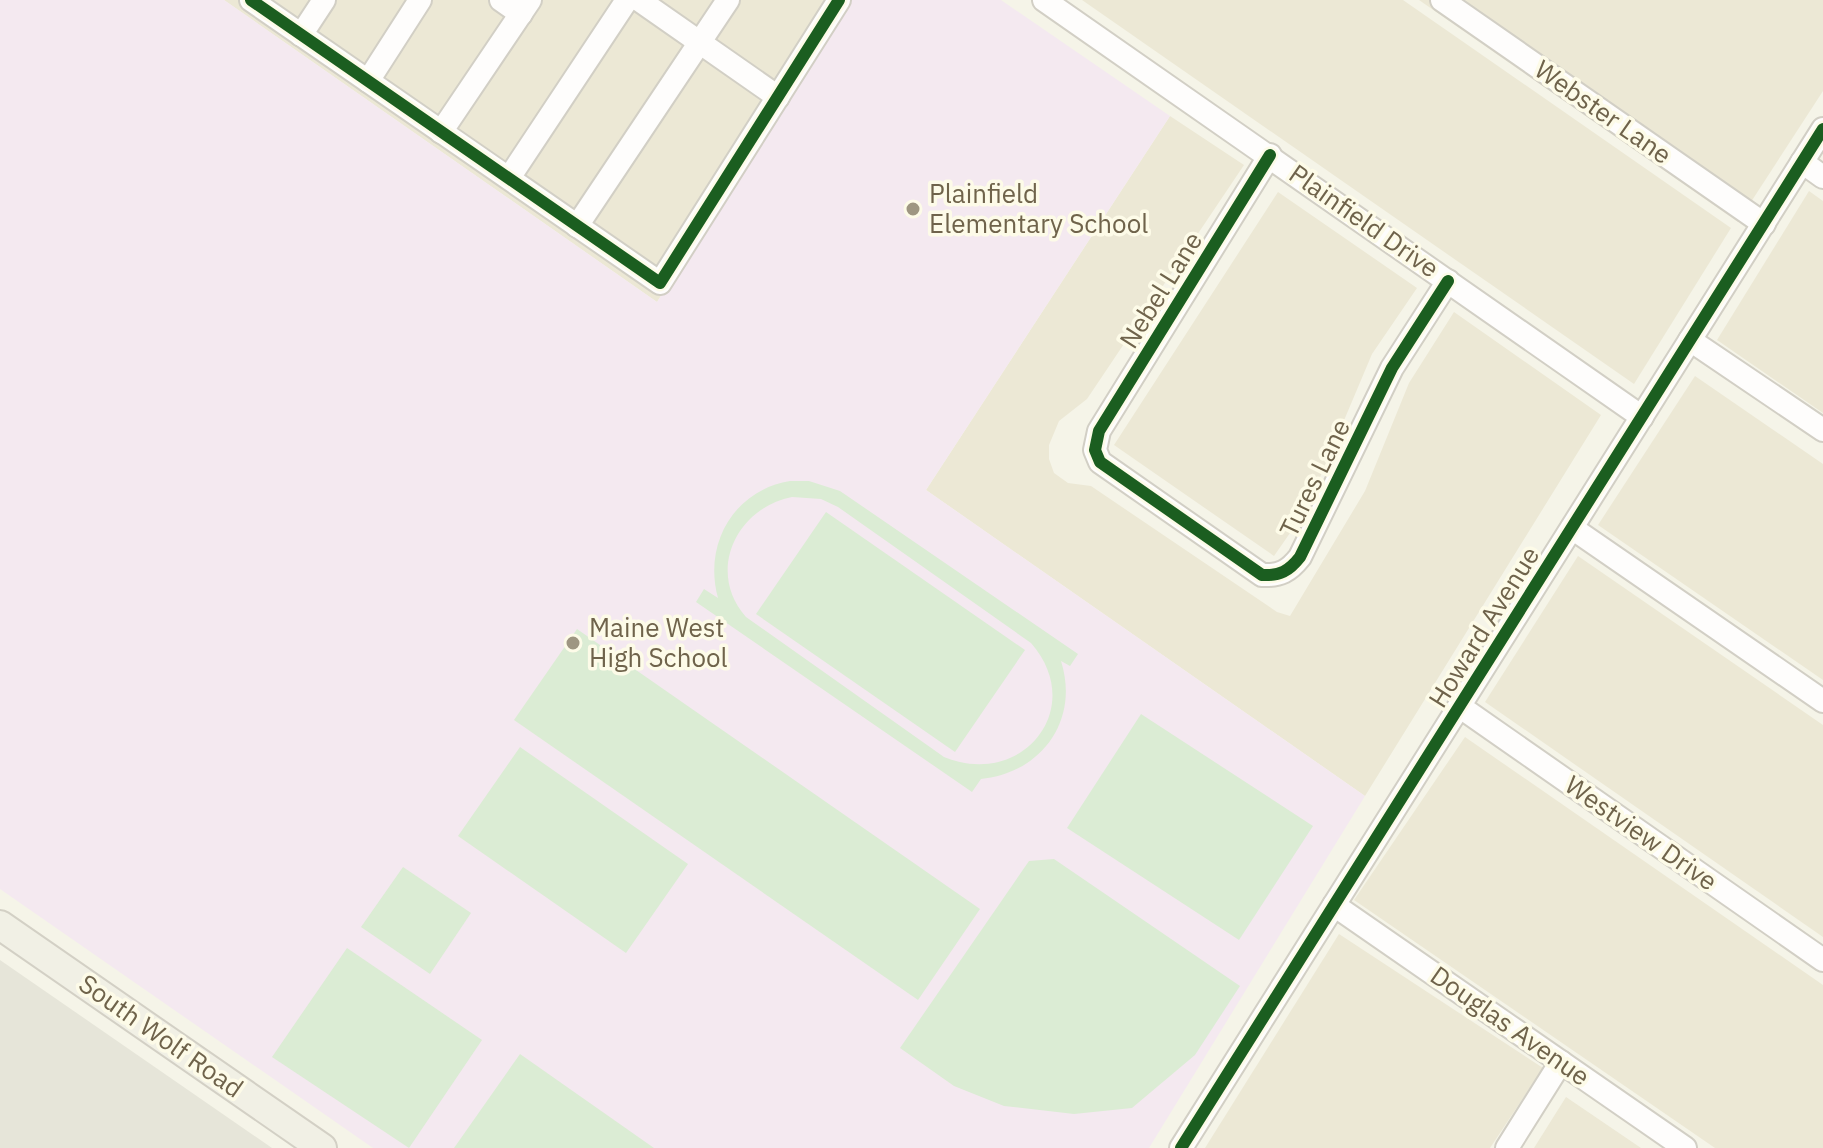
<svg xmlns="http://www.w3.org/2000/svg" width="1823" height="1148" font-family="'IBM Plex Sans',sans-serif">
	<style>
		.residential { fill: #ece8d5 }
		.industrial { fill: #e6e5d9 }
		.education { fill: #f4e9f0 }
		.green { fill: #dbecd4; fill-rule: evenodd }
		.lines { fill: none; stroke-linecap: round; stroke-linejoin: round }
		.minor-casing { stroke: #d2cfc5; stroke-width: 26 }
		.major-casing { stroke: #d3d0c5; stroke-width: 32 }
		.minor { stroke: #fefdfc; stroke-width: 22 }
		.major { stroke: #f1f0e5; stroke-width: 28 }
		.cycleway-casing { stroke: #fdfbe8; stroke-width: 17 }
		.cycleway { stroke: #1b5e20; stroke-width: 12 }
		.poi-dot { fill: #9e9682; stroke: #fdfbe8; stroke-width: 3 }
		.labels { text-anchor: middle; stroke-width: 7; stroke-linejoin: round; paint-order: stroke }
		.street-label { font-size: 26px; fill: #6f634b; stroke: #fdfbe8 }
		.poi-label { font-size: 26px; fill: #6f634b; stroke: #fdfbe8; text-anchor: start }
	</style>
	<rect width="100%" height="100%" fill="#f5f4e8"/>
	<g class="residential">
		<polygon points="224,0 851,0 657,302"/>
		<polygon points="1082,0 1403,0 1731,228 1634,384"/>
		<polygon points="1419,0 1823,0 1823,91 1738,222"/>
		<polygon points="1170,116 1244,165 1087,399 1059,421 1049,445 1049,459 1054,473 1068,483 1091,486 1277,612 1290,616 1365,491 1409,383 1454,312 1601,415 1365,796 926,490"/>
		<polygon points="1809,191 1823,201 1823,413 1717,340"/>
		<polygon points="1278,192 1417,288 1372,354 1318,482 1297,523 1274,556 1114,445"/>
		<polygon points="1695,376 1823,464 1823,680 1598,525"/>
		<polygon points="1578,556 1823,725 1823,937 1485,702"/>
		<polygon points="1465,737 1823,985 1823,1148 1715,1148 1354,900"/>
		<polygon points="1339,934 1543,1068 1490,1148 1205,1148"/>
		<polygon points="1566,1097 1641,1148 1534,1148"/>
	</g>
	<polygon class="industrial" points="0,960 272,1148 0,1148"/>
	<polygon class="education" points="0,0 224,0 657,302 851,0 1001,0 1170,116 926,490 1365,796 1149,1148 373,1148 0,889"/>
	<g class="green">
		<path d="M 790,481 L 809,481 L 840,491 L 1078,654 L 1070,666 L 1061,661 C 1080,721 1041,773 981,779 L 972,792 L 696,602 L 704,589 L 718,598 C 703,544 734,490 790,481 ZM 792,497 L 821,499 L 838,507 L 1031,643 C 1088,708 1022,789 944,757 L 746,617 C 706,572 736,508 792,497 Z"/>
		<polygon points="826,512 1025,650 955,752 756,614"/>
		<polygon points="577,629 980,909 918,1000 514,720"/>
		<polygon points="1141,714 1313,826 1239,940 1067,828"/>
		<polygon points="520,747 688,864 626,953 458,836"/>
		<polygon points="1054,859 1240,986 1195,1055 1132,1108 1074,1114 1004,1106 954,1086 900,1048 1029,861"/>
		<polygon points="403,867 471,913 430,974 361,927"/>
		<polygon points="347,948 482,1040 409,1148 272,1057"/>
		<polygon points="520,1054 654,1148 454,1148"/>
	</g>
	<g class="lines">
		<g class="minor-casing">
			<g id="minor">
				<polyline points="251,0 660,283 839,0"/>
				<polyline points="501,0 521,14"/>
				<polyline points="639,0 778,97"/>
				<polyline points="1044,0 1642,417"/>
				<polyline points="1442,0 1764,224"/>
				<polyline points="301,35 324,0"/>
				<polyline points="368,81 420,0"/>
				<polyline points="441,132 530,0"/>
				<path d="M 1270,155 L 1099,431 L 1095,450 L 1100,462 L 1262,575 C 1280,576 1289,571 1300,557 L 1392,368 L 1448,281"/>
				<polyline points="1802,162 1823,177"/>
				<polyline points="509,178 627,0"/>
				<polyline points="577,226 728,0"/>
				<polyline points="1690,340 1823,430"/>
				<polyline points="1572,528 1823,701"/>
				<polyline points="1459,706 1823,960"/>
				<polyline points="1334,905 1685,1148"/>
				<polyline points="1181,1148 1823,129"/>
				<polyline points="1507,1148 1561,1062"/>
			</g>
		</g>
		<g class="major-casing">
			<polyline id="major" points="0,925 322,1148"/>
		</g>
		<use href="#minor" class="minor"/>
		<use href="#major" class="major"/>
		<g class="cycleway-casing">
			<g id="cycleway">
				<polyline points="251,0 660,283 839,0"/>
				<path d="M 1270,155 L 1099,431 L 1095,450 L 1100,462 L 1262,575 C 1280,576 1289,571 1300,557 L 1392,368 L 1448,281"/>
				<polyline points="1181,1148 1823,129"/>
			</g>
		</g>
		<use href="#cycleway" class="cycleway"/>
	</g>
	<g class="poi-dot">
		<circle cx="913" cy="209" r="8"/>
		<circle cx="573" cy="643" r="8"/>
	</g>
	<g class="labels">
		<g class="street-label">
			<text transform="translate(1603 112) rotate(35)" y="9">Webster Lane</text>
			<text transform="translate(1364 221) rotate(35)" y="9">Plainfield Drive</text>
			<text transform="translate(1161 290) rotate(-58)" y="9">Nebel Lane</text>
			<text transform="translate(1315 478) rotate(-64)" y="9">Tures Lane</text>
			<text transform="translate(1484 627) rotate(-58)" y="9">Howard Avenue</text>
			<text transform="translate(1641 833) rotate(35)" y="9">Westview Drive</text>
			<text transform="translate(1510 1026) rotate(35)" y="9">Douglas Avenue</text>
			<text transform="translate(161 1036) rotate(35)" y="9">South Wolf Road</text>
		</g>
		<g class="poi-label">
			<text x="929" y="203">Plainfield<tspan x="929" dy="30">Elementary School</tspan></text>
			<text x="589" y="637">Maine West<tspan x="589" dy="30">High School</tspan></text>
		</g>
	</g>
</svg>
